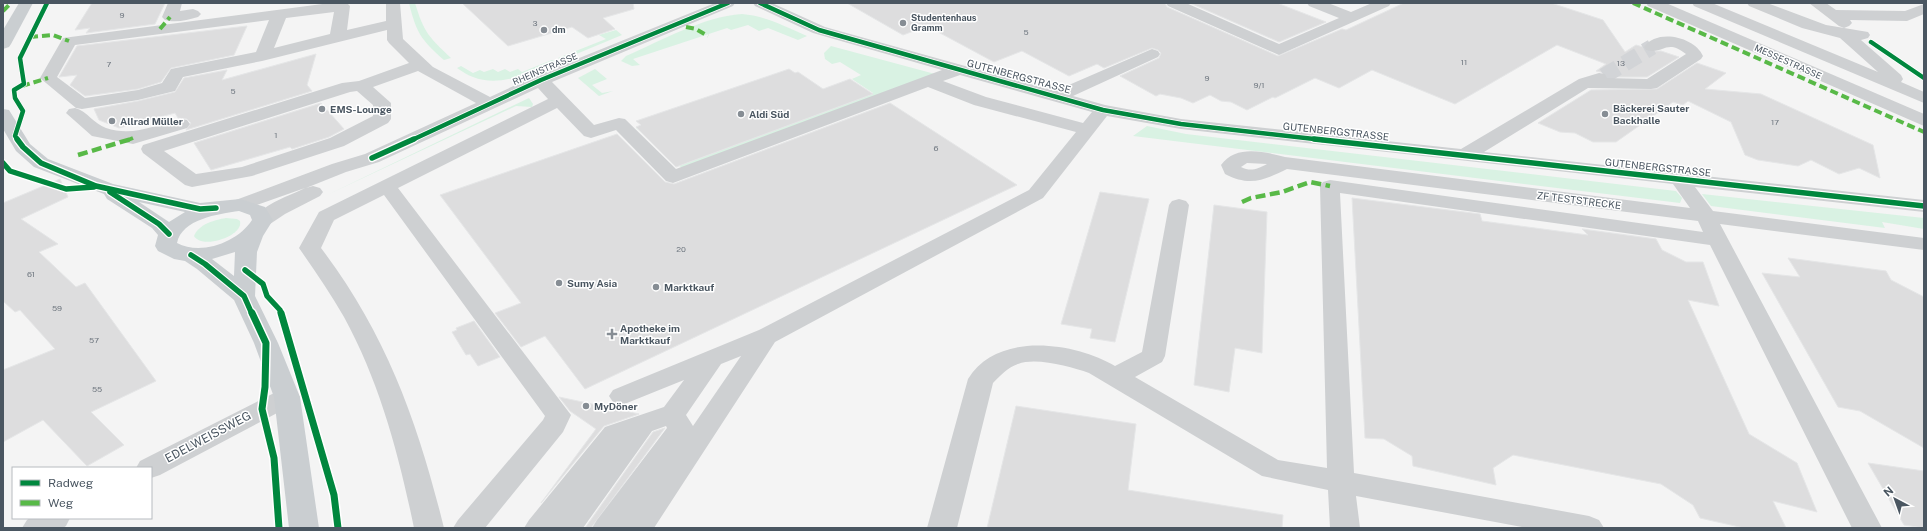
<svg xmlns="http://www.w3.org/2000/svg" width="1927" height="531" font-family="'Public Sans',sans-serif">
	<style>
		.green { fill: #d9f2e3 }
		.building { fill: #ddddde; stroke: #e5e6e7 }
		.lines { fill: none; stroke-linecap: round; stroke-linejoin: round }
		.minor-tunnel { stroke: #d2d4d7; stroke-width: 16; stroke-dasharray: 16 8; stroke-linecap: butt }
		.minor { fill: #ced0d2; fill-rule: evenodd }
		.major { fill: #caced1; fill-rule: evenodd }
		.quiet-far1 { stroke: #58b947; stroke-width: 4; stroke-dasharray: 8 4; stroke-linecap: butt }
		.quiet { stroke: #58b947; stroke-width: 4.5; stroke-dasharray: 10 4.5; stroke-linecap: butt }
		.cycleway-far2-casing { stroke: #fff; stroke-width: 6 }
		.cycleway-far1-casing { stroke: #fff; stroke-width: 8 }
		.cycleway-casing { stroke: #fff; stroke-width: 10 }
		.cycleway-far2 { stroke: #00873e; stroke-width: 4.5 }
		.cycleway-far1 { stroke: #00873e; stroke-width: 5.5 }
		.cycleway { stroke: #00873e; stroke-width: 7 }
		.poi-dot { fill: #868d94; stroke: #fff; stroke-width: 1.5 }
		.labels { text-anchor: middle; stroke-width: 3; stroke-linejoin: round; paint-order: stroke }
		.number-label { font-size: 8px; fill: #707881 }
		.far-poi-label { font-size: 9px; font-weight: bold; fill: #4a5661; stroke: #fff; text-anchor: start }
		.far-street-label { font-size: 9px; fill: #4a5661; stroke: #fff }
		.street-label { font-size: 10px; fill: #4a5661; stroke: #fff }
		.poi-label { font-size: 10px; font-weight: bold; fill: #4a5661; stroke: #fff; text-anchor: start }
		.near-street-label { font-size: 12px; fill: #4a5661; stroke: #fff }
	</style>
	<rect width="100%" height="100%" fill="#f4f4f4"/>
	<g class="green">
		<path d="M 409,3 L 415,3 C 424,33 429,37 451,58 L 444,60 C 421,40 416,32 409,3 Z"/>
		<path d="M 742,14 C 766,16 786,27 807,36 L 798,40 L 768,28 L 759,31 L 748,25 L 731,30 L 727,28 L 633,59 L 640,65 L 632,66 L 621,61 L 626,56 C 663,40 702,17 742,14 Z"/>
		<polygon points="616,30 622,35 562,60 558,58 606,39 599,35"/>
		<polygon points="831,46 935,74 683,169 636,128 643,125 687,163 873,93 852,79 861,75 840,62 832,64 825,59 824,53"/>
		<path d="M 552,60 L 556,62 C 532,72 500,88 473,77 C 467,75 462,71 457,68 L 461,66 L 473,73 L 480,70 L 484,72 L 493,69 L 498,72 L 505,69 L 510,72 L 518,69 L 522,72 Z"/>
		<polygon points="595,69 607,79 592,85 602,93 613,91 599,96 578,78"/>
		<polygon points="529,98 533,104 532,107 516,106 327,195"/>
		<polygon points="1147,126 1186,134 1676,191 1682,198 1680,203 1133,136"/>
		<polygon points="1702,194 1924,218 1924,229 1882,222 1885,228 1711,206"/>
		<path d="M 226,218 L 237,219 L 240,221 C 244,236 202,250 194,236 C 199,224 214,220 226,218 Z"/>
	</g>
	<g class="building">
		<polygon points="92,3 165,3 155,24 86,33 90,28 75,30"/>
		<polygon points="462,3 633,3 634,9 603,18 615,29 588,38 572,27 508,46"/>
		<polygon points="847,3 1165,3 1167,7 1278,56 1342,29 1346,30 1404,3 1551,3 1603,20 1625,52 1636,45 1643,47 1646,51 1661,51 1679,57 1647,77 1612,77 1605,73 1596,71 1606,64 1557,45 1455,104 1372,70 1339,88 1315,78 1275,98 1273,97 1247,110 1231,102 1221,101 1210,95 1193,103 1181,98 1160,94 1156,96 1120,76 1159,58 1161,53 1158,50 1152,48 1104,68 1097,64 1069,76 1022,51 994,62 927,26 903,35"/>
		<polygon points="1190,3 1277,3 1326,22 1279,42"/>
		<polygon points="247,26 234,55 171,68 161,82 138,89 85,96 70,85 77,75 59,77 77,46"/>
		<polygon points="316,54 307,85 312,91 186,130 191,123 187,119 178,118 175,113 119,128 99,120 94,109 138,101 175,92 184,78 227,70 222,80"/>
		<polygon points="1697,63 1726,73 1705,89 1761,94 1873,145 1880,178 1859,168 1839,174 1811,160 1798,166 1758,160 1745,155 1731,122 1688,101 1683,105 1673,102 1616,142 1593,142 1575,133 1560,132 1538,123 1591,90 1657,89"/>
		<polygon points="789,69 795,73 798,72 823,89 850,79 873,94 676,167 636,127 641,125 636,121"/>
		<polygon points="321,103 344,129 329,137 292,149 290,147 211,170 194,143"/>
		<polygon points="890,103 1017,185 585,389 545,336 521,347 495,313 521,303 440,195 617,134 665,182 674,184"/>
		<polygon points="60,179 68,197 21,219 58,244 39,252 76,287 85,283 156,381 91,412 124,445 87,466 43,420 3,442 3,370 55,349 20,310 15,312 3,301 3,203"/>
		<polygon points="1100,192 1149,199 1115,342 1090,338 1092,329 1061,324"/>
		<polygon points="1352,198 1480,214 1482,221 1588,235 1582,229 1656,239 1662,250 1686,262 1703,262 1719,306 1688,300 1749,434 1797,463 1817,512 1773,501 1786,528 1744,528 1700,518 1693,505 1661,484 1513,455 1493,468 1496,485 1413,466 1412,456 1384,439 1365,438"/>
		<polygon points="1214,205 1267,212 1262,353 1235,348 1229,392 1194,385"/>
		<polygon points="1788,258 1886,271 1891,280 1924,297 1924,448 1860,411 1838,407 1762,273 1800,277"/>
		<polygon points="474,321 500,357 478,366 470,354 466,355 452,332 457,330 456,328"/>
		<polygon points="559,397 639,414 604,426 541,503 596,429 570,411"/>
		<polygon points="1016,406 1136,424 1128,490 1283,515 1282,528 987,528"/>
		<polygon points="665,428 591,528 585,528 653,432"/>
		<polygon points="1868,463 1924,471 1924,528 1904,525"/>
	</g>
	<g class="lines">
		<polyline class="minor-tunnel" points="1604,76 1652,47"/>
		<g class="minor">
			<path d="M 168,3 L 182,3 L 180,11 L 193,9 L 198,11 L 201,14 L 198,17 C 188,20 175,23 165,20 L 162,17 Z"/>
			<path d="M 330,3 L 347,3 L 350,6 L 347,30 L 386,21 L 386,3 L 400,3 L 403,39 L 433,67 L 490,97 L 535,76 L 715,3 L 735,3 L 733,6 L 552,82 L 594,125 L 619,118 L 625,119 L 676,169 L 942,70 L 813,33 L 755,6 L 753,3 L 772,3 L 825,27 L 1055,91 L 1152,49 L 1158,51 L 1160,54 L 1158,57 L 1073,96 L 1105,105 L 1181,119 L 1461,149 L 1579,79 L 1599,73 L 1605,74 L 1607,78 L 1647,79 L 1686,54 C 1666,38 1664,55 1646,50 L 1644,47 C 1657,28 1695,37 1703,56 L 1701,59 L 1657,88 L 1651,89 L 1588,88 L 1484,152 L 1924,200 L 1924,212 L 1695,187 L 1713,211 L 1924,238 L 1924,250 L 1720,224 L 1882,528 L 1852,528 L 1710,245 L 1340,193 L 1354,473 L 1589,516 L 1599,520 L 1604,528 L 1527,528 L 1356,496 L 1360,528 L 1330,528 L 1328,490 L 1262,476 L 1089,373 C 1071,367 1037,357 1018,364 C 1008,367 1000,376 993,383 L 957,528 L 927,528 L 968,379 C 997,331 1074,342 1115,366 L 1142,352 L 1169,205 L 1172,201 L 1179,199 L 1186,201 L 1189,205 L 1165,356 L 1162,362 L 1135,377 L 1278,460 L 1327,468 L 1320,186 L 1323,182 L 1330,180 L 1703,232 L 1698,221 L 1287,169 C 1264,180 1250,187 1225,174 L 1221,165 C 1236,144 1265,152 1285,157 L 1690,208 L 1673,184 L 1181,129 L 1107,116 L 1043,198 L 775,342 L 654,528 L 592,528 L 597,520 L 667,428 L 666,426 L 652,431 L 583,528 L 524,528 L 529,520 L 605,427 L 664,407 L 684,380 L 622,405 L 613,402 L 609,396 L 613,390 L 759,330 L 1029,190 L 1076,132 L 974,105 L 928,87 L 673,183 L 666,181 L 616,130 L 591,138 L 584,136 L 557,108 L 398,188 L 571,415 L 563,432 L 485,528 L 453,528 L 458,520 L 543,420 L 545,416 L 384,195 L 334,220 L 321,248 C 387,335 418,423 444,528 L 414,528 C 399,455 380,383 344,317 C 330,293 315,271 299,248 L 319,212 L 548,99 L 538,88 L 379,162 L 346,172 L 306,188 L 313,186 L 320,188 L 323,192 L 320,196 L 285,214 L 270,224 L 263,226 L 256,224 L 253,220 C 263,204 289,196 305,188 L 240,211 L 233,209 L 230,205 L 233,201 L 332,164 L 365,154 L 476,103 L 418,71 L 373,87 L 391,103 L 391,119 L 388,123 L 344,146 L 252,176 L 192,187 L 185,185 L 143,153 L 141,149 L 143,145 L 342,83 L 359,81 L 409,63 L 389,43 L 387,40 L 387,30 L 262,61 L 183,77 L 175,91 L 138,100 L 82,109 L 76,108 L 40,78 L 63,38 ZM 334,12 L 330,34 L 274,48 L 286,18 ZM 269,20 L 256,52 L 171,69 L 162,83 L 138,90 L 85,98 L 57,77 L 75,45 ZM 960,75 L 1092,112 L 1083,123 L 986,97 L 943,81 ZM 357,91 L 373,105 L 373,116 L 330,138 L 242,167 L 196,174 L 164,151 L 350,92 ZM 1247,163 L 1267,164 C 1257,169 1251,172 1241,167 ZM 741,356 L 693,426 L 686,415 L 721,364 Z"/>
			<polygon points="1166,3 1186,3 1279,44 1339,18 1309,6 1307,3 1328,3 1351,12 1372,3 1391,3 1389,6 1279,55 1168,6"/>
			<polygon points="1646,3 1666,3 1924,114 1924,126 1648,6"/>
			<polygon points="1692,3 1712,3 1878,72 1840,38 1802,28 1749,6 1747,3 1767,3 1826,25 1868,32 1870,35 1868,38 1861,40 1901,75 1903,79 1901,82 1924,92 1924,103 1694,6"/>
			<polygon points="1809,3 1826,3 1836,10 1905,11 1924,4 1924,14 1907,21 1850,20 1852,23 1849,26 1844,28 1839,26"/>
			<path d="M 75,108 C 87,111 94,124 106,128 C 133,137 155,125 181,119 L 187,120 L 190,124 L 187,128 L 133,144 L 92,136 L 66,113 L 69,109 Z"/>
			<polygon points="287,388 296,391 300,397 296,403 160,475 151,478 151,468 136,468 140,461 278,391"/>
			<polygon points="30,518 70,518 66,526 63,528 22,528 27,520"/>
		</g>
		<g class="major">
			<polygon points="19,3 33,3 11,44 9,47 3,49 3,30"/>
			<path d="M 3,109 L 9,110 L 30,144 L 48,159 L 113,184 L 200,203 L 240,199 L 265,207 L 273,220 L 263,236 L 257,252 L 255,296 L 278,343 L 300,397 L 319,528 L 289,528 L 274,397 L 254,343 L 234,300 L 197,269 L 185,261 L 174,259 L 158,251 L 155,246 L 158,235 L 152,228 L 107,199 L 104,194 L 34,167 L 16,151 L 3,129 ZM 139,202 L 185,212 L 169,222 ZM 239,211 L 250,215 L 252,220 C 238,242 201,256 177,243 C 182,219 218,214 239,211 ZM 235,252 L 234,276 L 212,259 Z"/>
		</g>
		<g class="quiet-far1">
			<polyline points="1633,3 1924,132"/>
			<polyline points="3,11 11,3"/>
			<polyline points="686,27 696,29 708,36"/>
			<polyline points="160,29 170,17"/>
			<polyline points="30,37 53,35 69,41"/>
			<polyline points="22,86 48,78"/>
			<polyline points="128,140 133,138"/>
		</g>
		<g class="quiet">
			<polyline points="78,155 131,139"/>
			<polyline points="1242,202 1251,198 1282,192 1310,182 1330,186"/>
		</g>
		<g class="cycleway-far2-casing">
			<g id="cycleway-far2">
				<polyline points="760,3 819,30 1103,110 1181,124 1323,140"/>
				<polyline points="1871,42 1924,78"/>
				<polyline points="18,140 15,136 23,111 15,98 14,90 24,84 20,58 47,3"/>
				<polyline points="412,140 541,80 728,3"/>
			</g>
		</g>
		<g class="cycleway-far1-casing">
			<g id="cycleway-far1">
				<polyline points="17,139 23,147 41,163 96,186 200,209 216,208"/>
				<polyline points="1314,139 1924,206"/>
				<polyline points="372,158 414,139"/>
				<polyline points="3,163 10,171 66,189 94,187"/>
				<polyline points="110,192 159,224 169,234"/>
				<polyline points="191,255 205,264 244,296 252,314"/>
				<polyline points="245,270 263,284 267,296 280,310 281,314"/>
			</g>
		</g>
		<g class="cycleway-casing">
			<g id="cycleway">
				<polyline points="252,313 266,343 265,387 262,409 274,458 279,528"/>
				<polyline points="281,313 334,495 338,528"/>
			</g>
		</g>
		<use href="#cycleway-far2" class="cycleway-far2"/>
		<use href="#cycleway-far1" class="cycleway-far1"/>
		<use href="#cycleway" class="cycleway"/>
	</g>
	<g class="poi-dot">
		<circle cx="903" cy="23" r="4"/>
		<circle cx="544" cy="30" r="4"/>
		<circle cx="322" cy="109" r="4"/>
		<circle cx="741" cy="114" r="4"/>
		<circle cx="1605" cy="114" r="4"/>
		<circle cx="112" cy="121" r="4"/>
		<circle cx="559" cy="283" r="4"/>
		<circle cx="656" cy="287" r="4"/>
		<path d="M610 328h4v4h4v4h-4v4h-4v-4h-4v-4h4z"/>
		<circle cx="586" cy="406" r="4"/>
	</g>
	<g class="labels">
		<g class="number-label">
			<text x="122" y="18">9</text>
			<text x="535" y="26">3</text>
			<text x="1026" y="35">5</text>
			<text x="1464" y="65">11</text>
			<text x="1621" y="66">13</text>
			<text x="109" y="67">7</text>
			<text x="1207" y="81">9</text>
			<text x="1259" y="88">9/1</text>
			<text x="233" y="94">5</text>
			<text x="1775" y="125">17</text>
			<text x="276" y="138">1</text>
			<text x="936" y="151">6</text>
			<text x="681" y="252">20</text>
			<text x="31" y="277">61</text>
			<text x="57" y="311">59</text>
			<text x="94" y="343">57</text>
			<text x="97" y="392">55</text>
		</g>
		<g class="far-poi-label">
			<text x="911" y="21">Studentenhaus<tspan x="911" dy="10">Gramm</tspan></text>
			<text x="552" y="33">dm</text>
		</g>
		<g class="far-street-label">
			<text transform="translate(1788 62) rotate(24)" y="3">MESSESTRASSE</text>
			<text transform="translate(545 69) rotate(-23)" y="3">RHEINSTRASSE</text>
		</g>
		<g class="street-label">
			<text transform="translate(1019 76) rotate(15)" y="4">GUTENBERGSTRASSE</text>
			<text transform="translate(1336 131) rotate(6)" y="4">GUTENBERGSTRASSE</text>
			<text transform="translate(1658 167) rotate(6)" y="4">GUTENBERGSTRASSE</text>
			<text transform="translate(1579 200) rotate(7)" y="4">ZF TESTSTRECKE</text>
		</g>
		<g class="poi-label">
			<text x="1613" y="112">Bäckerei Sauter<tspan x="1613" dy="12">Backhalle</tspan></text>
			<text x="330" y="113">EMS-Lounge</text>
			<text x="749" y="118">Aldi Süd</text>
			<text x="120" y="125">Allrad Müller</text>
			<text x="567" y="287">Sumy Asia</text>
			<text x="664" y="291">Marktkauf</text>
			<text x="620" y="332">Apotheke im<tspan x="620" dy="12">Marktkauf</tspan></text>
			<text x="594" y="410">MyDöner</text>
		</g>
		<g class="near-street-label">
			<text transform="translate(208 437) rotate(-28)" y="4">EDELWEISSWEG</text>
		</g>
	</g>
	<rect width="1927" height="531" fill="none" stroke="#4a5661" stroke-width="8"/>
	<rect x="12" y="467" width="140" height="52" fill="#ffffff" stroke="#b7bbc0"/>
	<rect x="20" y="480" width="20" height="6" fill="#00873e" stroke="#b7bbc0"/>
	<text x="48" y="487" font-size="12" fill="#4a5661">Radweg</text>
	<rect x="20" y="500" width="20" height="6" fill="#58b947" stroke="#b7bbc0"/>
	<text x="48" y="507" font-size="12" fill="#4a5661">Weg</text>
	<g transform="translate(1895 499) rotate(319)" stroke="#ffffff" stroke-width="3" paint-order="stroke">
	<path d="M0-3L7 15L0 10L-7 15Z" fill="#4a5661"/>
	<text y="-6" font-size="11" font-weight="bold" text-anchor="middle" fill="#4a5661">N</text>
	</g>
</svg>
